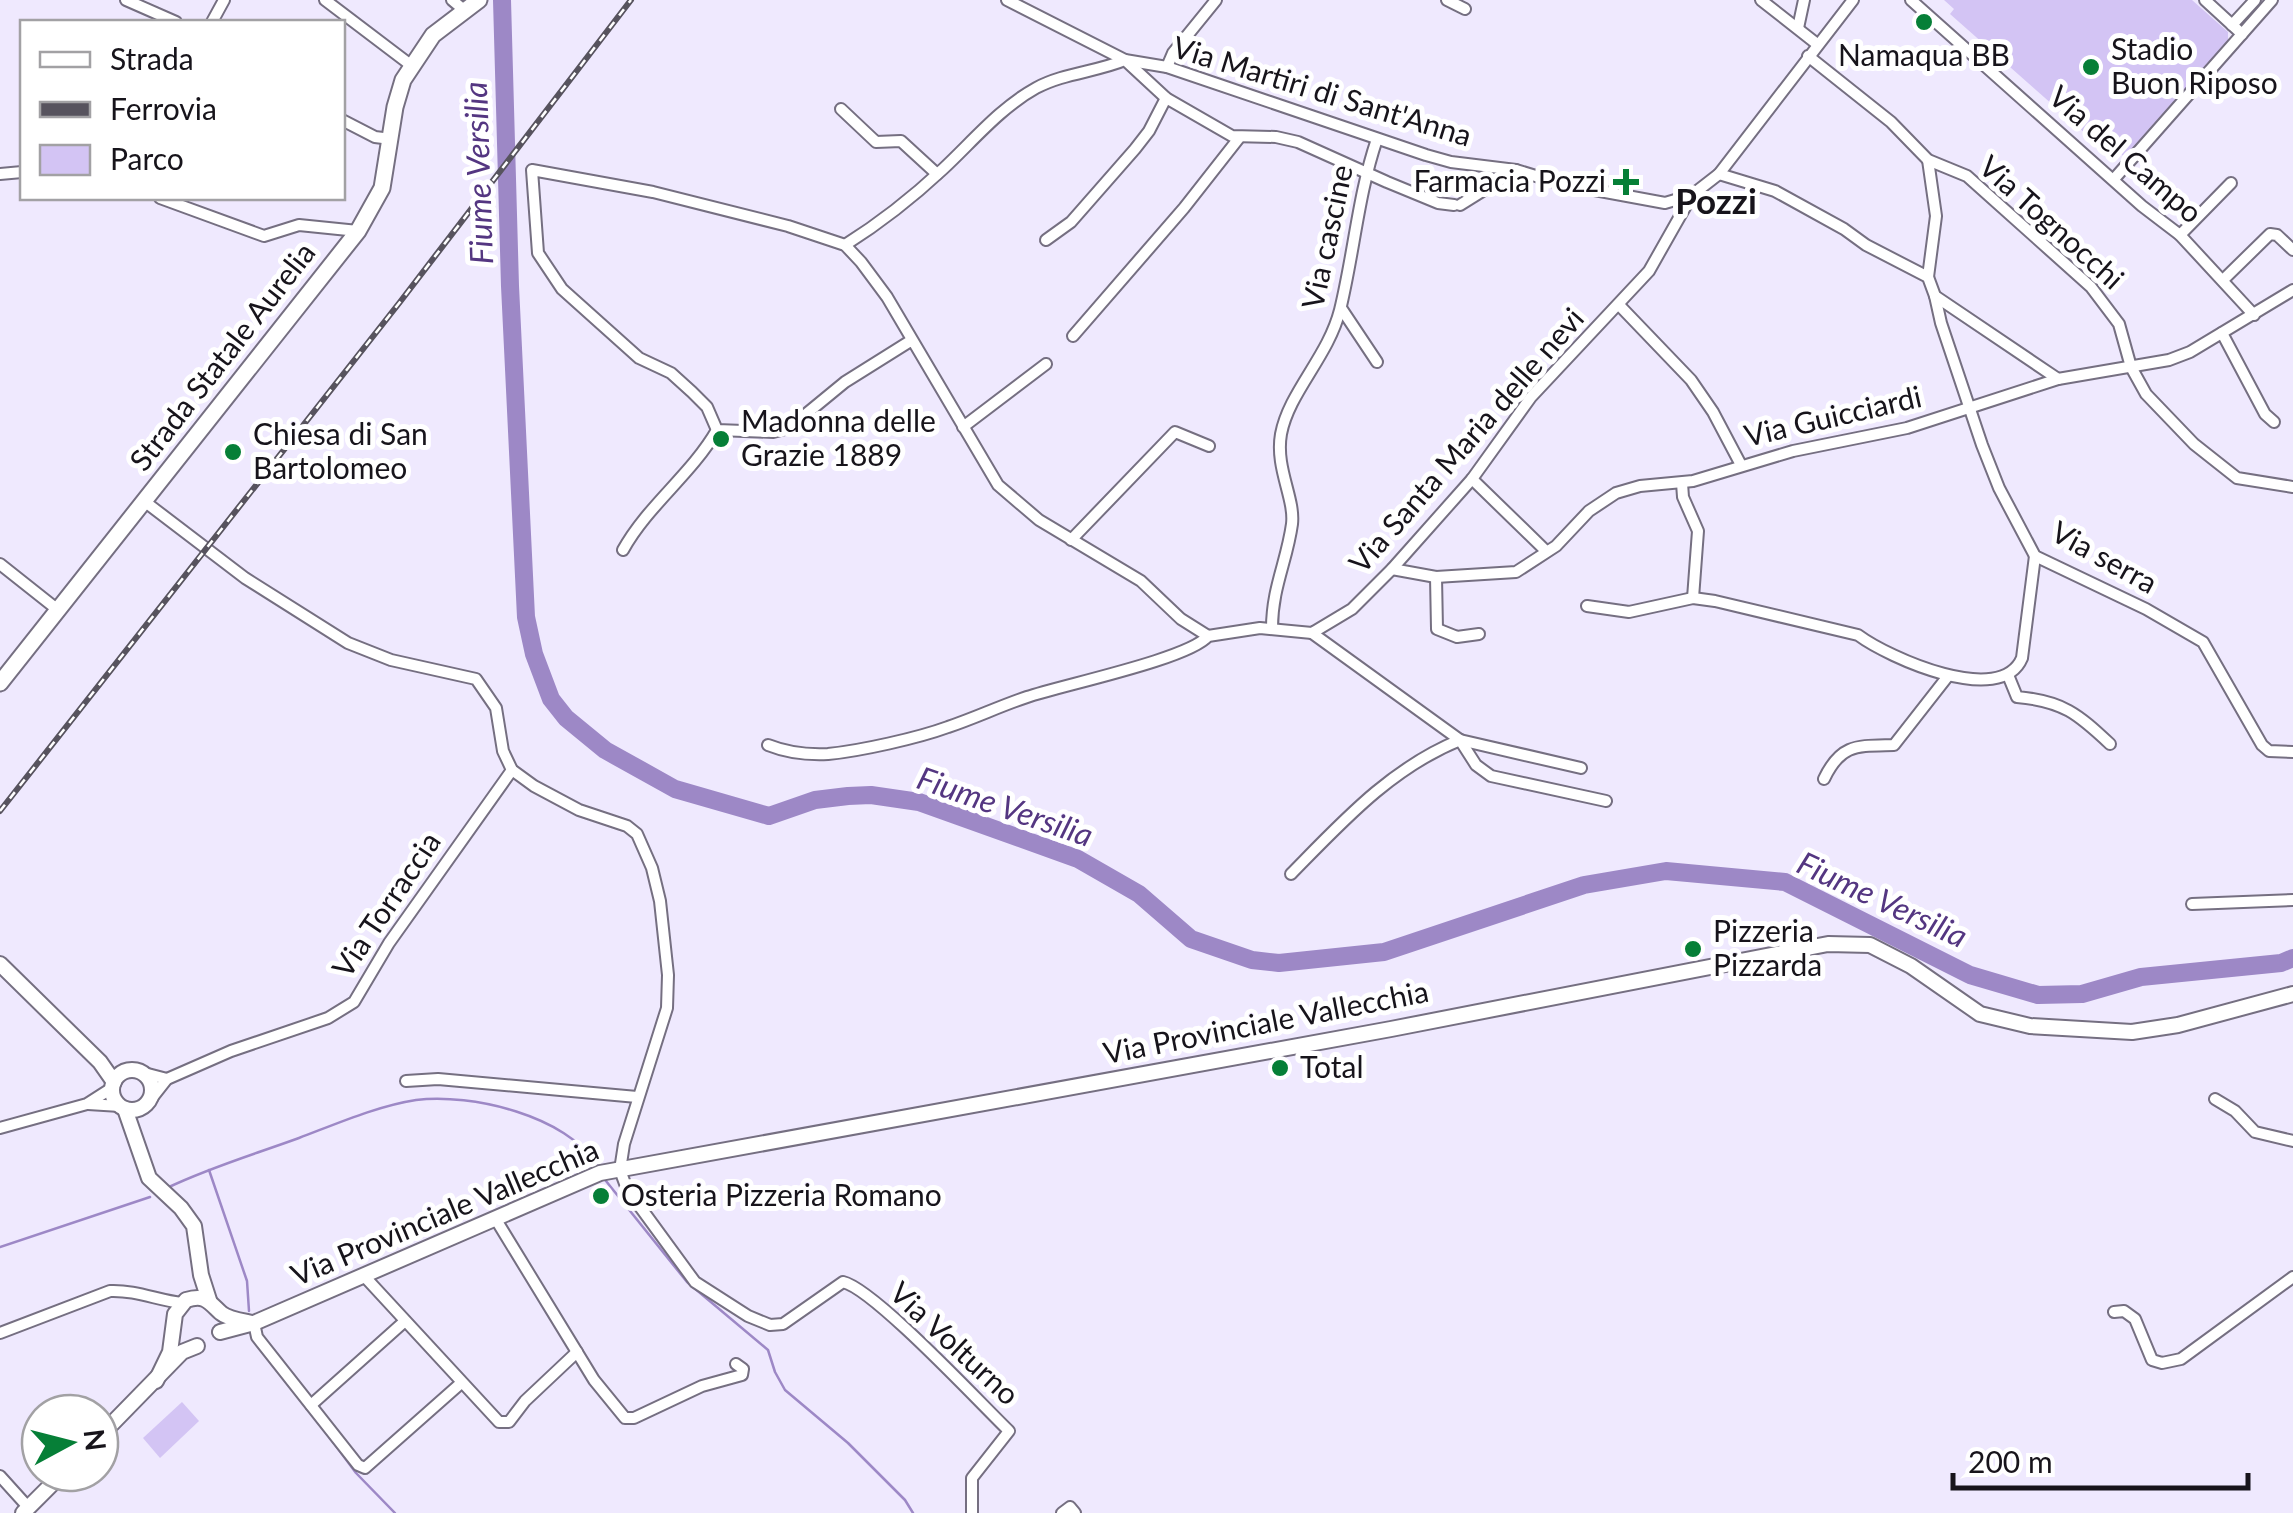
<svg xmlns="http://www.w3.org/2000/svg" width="2293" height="1513" font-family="Lato,sans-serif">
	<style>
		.green { fill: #d3c4f4 }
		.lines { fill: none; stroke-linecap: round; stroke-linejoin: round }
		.stream { stroke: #9d88c6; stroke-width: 2.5 }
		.river { stroke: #9d88c6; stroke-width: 18 }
		.street-casing { stroke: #756f81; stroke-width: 14 }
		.secondary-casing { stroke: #756f81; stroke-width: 18 }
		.primary-casing { stroke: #756f81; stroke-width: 19 }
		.street { stroke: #fff; stroke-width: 10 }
		.secondary { stroke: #fff; stroke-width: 14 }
		.primary { stroke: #fff; stroke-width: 15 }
		.rail-casing { stroke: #57535e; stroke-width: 6 }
		.rail { stroke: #fff; stroke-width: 2.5; stroke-dasharray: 8; stroke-linecap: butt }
		.poi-dot { fill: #067f37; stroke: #fff; stroke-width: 4 }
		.labels { text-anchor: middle; stroke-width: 10; stroke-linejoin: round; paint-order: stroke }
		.poi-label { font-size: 30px; fill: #17141b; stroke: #fff; text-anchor: start }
		.street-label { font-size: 30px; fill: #17141b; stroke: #fff }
		.water-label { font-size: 32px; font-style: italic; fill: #543681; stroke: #fff }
		.quarter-label { font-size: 35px; font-weight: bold; fill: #17141b; stroke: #fff }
	</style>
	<rect width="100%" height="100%" fill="#efe9fe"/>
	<g class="green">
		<polygon points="1944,0 2192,0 2228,32 2228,43 2127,159 2116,150 2104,150 1950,14 1954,9"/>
		<polygon points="182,1402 199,1421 160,1458 143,1438"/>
	</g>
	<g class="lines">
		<g class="stream">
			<polyline points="209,1170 247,1281 249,1311"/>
			<polyline points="606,1181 687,1282 768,1350 775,1372 785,1390 848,1443 905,1500 913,1513"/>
			<path d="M 169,1187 C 211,1167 255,1154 299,1138 C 336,1124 377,1106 416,1100 C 472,1093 567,1116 597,1165"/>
			<polyline points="0,1247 150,1197"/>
			<polyline points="316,1419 356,1473 395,1513"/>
		</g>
		<polyline class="river" points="502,0 510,286 526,617 534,654 551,699 566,718 605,750 675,789 769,816 815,800 848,796 871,795 919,802 1078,859 1139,894 1191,939 1252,960 1279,963 1384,952 1584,885 1666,871 1785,882 1970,975 2038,995 2082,994 2141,977 2281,963 2293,958"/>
		<g class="street-casing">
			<g id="street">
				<polyline points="126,0 176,22"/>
				<polyline points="325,0 412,66"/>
				<polyline points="452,0 464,10"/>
				<polyline points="1007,0 1125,60 1167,67 1426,155 1451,162 1516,170 1562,184 1665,203 1692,195 1719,174 1853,0"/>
				<polyline points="1447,0 1465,9"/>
				<polyline points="1761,0 1817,44"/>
				<polyline points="1911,0 2142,206 2180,235 2254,315"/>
				<polyline points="2205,0 2242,34"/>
				<polyline points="212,22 224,0"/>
				<polyline points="2232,25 2255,0"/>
				<polyline points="1798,28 1804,0"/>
				<polyline points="1808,56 1891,122 1928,160 1967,176 2091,287 2119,324 2131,367 2146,394 2194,444 2237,478 2293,487"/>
				<polyline points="1167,67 1173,53 1216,0"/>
				<polyline points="841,109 876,142 901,141 937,174"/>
				<polyline points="342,120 375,137 391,139"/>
				<polyline points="0,174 22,172"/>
				<polyline points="1719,174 1775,191 1844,229 1866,245 1928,277 1935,296 2058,379"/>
				<polyline points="2114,179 2272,0"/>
				<polyline points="160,198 264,236 299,225 358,231"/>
				<polyline points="1460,205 1516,170"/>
				<polyline points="2180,235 2231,183"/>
				<polyline points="1046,240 1071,222 1135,149 1149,131 1166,98"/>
				<path d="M 845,245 C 880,223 913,197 943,169 C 973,141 1000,108 1036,88 C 1064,73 1096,72 1125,60 L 1166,98 L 1232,136 L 1276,137 L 1298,142 L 1387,182 L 1438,203 L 1454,205"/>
				<polyline points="1928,277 1936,216 1928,160"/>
				<polyline points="2223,280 2270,234 2277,235 2293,250"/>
				<polyline points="1935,296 1941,323 1982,445 1999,488 2035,556 2146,609 2203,642 2262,745 2269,751 2293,752"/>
				<polyline points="1619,305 1691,380 1713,412 1741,465"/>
				<polyline points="1341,308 1377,362"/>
				<polyline points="2222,333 2265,414 2274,422"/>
				<polyline points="1073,336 1184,208 1239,138"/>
				<polyline points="912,340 845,382 789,428 773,432 717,430 707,407 692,392 671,373 639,358 562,289 538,253 532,170 653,192 788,226 845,245 861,262 887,297 998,485 1039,520 1141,581 1181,619 1208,636"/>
				<polyline points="963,427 1046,364"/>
				<polyline points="1472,479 1546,551"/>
				<polyline points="1682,483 1683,497 1698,531 1693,598"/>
				<path d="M 144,501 L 245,578 L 348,643 L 391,660 L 476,679 L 496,708 L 503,751 L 512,770 L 534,786 L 579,810 L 627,826 L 637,834 L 652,868 L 660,901 L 668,975 L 667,1008 L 624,1144 L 620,1170 L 627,1189 L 695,1282 L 748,1316 L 770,1325 L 783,1324 L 843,1282 C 874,1289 979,1402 1009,1431 L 972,1478 L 972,1513"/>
				<polyline points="1071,540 1175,432 1209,446"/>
				<path d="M 623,550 C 648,505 691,475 717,430"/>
				<polyline points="0,564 58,610"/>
				<polyline points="1392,569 1436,577 1516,572 1556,546 1589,511 1616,493 1640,486 1693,481 1793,451 1907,428 2058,379 2169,360 2190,352 2293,290"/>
				<polyline points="1436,577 1437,629 1457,637 1479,634"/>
				<path d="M 1587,606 L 1629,612 L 1693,598 L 1715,601 L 1858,635 C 1889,658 2001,708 2022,658 L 2035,556"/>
				<path d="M 1272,628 C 1272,588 1287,561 1292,524 C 1295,498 1275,468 1281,434 C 1289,392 1328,357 1340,310 C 1354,253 1358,195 1377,139"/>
				<polyline points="1312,633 1460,740 1581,768"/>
				<path d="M 2008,675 L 2017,697 C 2063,701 2078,714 2110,744"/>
				<path d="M 768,745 C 788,753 807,755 828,754 C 860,751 918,738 948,727 C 975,718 1000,706 1027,697 C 1062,685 1189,659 1208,636 L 1260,628 L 1312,633 L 1352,609 L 1392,569 L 1472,479 L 1531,397 L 1649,271 L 1692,195"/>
				<path d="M 1824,779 C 1841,743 1858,746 1894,745 L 1948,676"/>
				<path d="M 1291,874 C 1343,821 1391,768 1460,740 L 1476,765 L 1491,776 L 1606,801"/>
				<polyline points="2192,904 2293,900"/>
				<polyline points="144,1073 167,1079"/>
				<polyline points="406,1081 438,1079 637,1097"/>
				<polyline points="152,1098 167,1079 231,1051 328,1018 354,1002 389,943 512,770"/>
				<polyline points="2215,1099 2235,1111 2255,1132 2293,1141"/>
				<polyline points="88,1104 120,1106"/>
				<polyline points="0,1128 87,1104 112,1088"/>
				<polyline points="495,1218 594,1380 625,1418 634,1418 702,1386 742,1375 743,1369 736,1364"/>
				<polyline points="365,1277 499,1422 509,1422 525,1401 577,1352"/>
				<polyline points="2114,1312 2124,1311 2135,1319 2152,1360 2162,1363 2181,1359 2293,1277"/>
				<polyline points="254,1323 257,1337 358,1465 365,1468 460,1384"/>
				<path d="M 0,1333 L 110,1291 C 136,1290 157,1300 182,1303"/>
				<polyline points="311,1405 405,1321"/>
				<polyline points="0,1476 28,1507"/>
				<polyline points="1062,1513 1070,1507 1075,1513"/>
			</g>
		</g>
		<g class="secondary-casing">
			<g id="secondary">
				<polyline points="0,964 100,1062 114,1082"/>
				<circle cx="132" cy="1090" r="20"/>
				<polyline points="125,1109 149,1178 181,1208 194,1226 201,1275 209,1300"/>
				<polyline points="220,1332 254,1323 600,1173 1391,1029 1828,944 1870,945 1911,966 1980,1014 2030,1026 2132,1032 2178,1025 2293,994"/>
				<path d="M 156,1381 L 170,1352 L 175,1314 L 186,1300 C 205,1294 208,1301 221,1313 C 228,1319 243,1321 252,1323"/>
				<polyline points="100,1436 182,1352 197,1346"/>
				<polyline points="23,1513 63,1473"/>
			</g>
		</g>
		<g class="primary-casing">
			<polyline id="primary" points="0,683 358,231 382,188 395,107 403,80 433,35 479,0"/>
		</g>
		<use href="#street" class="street"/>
		<use href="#secondary" class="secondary"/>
		<use href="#primary" class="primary"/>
		<g class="rail-casing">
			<polyline id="rail" points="0,811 400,302 631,0"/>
		</g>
		<use href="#rail" class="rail"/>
	</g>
	<g class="poi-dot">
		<circle cx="1924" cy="22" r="10"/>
		<circle cx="2091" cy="67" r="10"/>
		<path d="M1621 167h10v10h10v10h-10v10h-10v-10h-10v-10h10z"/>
		<circle cx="721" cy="439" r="10"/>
		<circle cx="233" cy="452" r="10"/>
		<circle cx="1693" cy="949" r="10"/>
		<circle cx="1280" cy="1068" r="10"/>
		<circle cx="601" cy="1196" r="10"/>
	</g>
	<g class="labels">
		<g class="poi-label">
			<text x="2111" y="60">Stadio<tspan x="2111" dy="34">Buon Riposo</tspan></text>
			<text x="1924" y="66" text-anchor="middle">Namaqua BB</text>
			<text x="1606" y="192" text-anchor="end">Farmacia Pozzi</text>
			<text x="741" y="432">Madonna delle<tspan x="741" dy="34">Grazie 1889</tspan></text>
			<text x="253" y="445">Chiesa di San<tspan x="253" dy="34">Bartolomeo</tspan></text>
			<text x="1713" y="942">Pizzeria<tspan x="1713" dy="34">Pizzarda</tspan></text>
			<text x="1300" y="1078">Total</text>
			<text x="621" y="1206">Osteria Pizzeria Romano</text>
		</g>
		<g class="street-label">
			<text transform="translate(1322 92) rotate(17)" y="10">Via Martiri di Sant'Anna</text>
			<text transform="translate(2125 155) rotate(41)" y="10">Via del Campo</text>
			<text transform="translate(2051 223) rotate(42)" y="10">Via Tognocchi</text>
			<text transform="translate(1328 237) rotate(-78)" y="10">Via cascine</text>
			<text transform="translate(223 357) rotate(-52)" y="10">Strada Statale Aurelia</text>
			<text transform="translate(1833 417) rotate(-13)" y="10">Via Guicciardi</text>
			<text transform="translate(1467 441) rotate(-49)" y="10">Via Santa Maria delle nevi</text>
			<text transform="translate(2104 558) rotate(29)" y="10">Via serra</text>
			<text transform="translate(387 905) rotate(-56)" y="10">Via Torraccia</text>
			<text transform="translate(1266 1023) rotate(-11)" y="10">Via Provinciale Vallecchia</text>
			<text transform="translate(445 1213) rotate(-23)" y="10">Via Provinciale Vallecchia</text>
			<text transform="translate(954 1344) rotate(43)" y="10">Via Volturno</text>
		</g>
		<g class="water-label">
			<text transform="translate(479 173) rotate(-92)" y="11">Fiume Versilia</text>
			<text transform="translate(1005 807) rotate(19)" y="11">Fiume Versilia</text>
			<text transform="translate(1882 900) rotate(25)" y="11">Fiume Versilia</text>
		</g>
		<g class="quarter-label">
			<text x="1716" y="214">Pozzi</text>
		</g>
	</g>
	<rect x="20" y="20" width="325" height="180" fill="#ffffff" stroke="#a2a1a4" stroke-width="2.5"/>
	<rect x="40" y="52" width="50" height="15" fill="#ffffff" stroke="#a2a1a4" stroke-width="2.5"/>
	<text x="110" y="70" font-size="30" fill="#17141b">Strada</text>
	<rect x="40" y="102" width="50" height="15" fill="#57535e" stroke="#a2a1a4" stroke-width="2.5"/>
	<text x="110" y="120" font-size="30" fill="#17141b">Ferrovia</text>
	<rect x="40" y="145" width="50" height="30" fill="#d3c4f4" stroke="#a2a1a4" stroke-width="2.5"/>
	<text x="110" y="170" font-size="30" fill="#17141b">Parco</text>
	<g transform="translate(70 1443) rotate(83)"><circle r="48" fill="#ffffff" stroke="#a2a1a4" stroke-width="2.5"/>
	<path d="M0-8L18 38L0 25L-18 38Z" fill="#067f37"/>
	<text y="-15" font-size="28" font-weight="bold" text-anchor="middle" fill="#17141b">N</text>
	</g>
	<path d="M1953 1473v15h295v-15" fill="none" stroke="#17141b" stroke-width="5"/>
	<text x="1968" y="1473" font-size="30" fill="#17141b" stroke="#ffffff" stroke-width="8" paint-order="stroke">200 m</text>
</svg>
